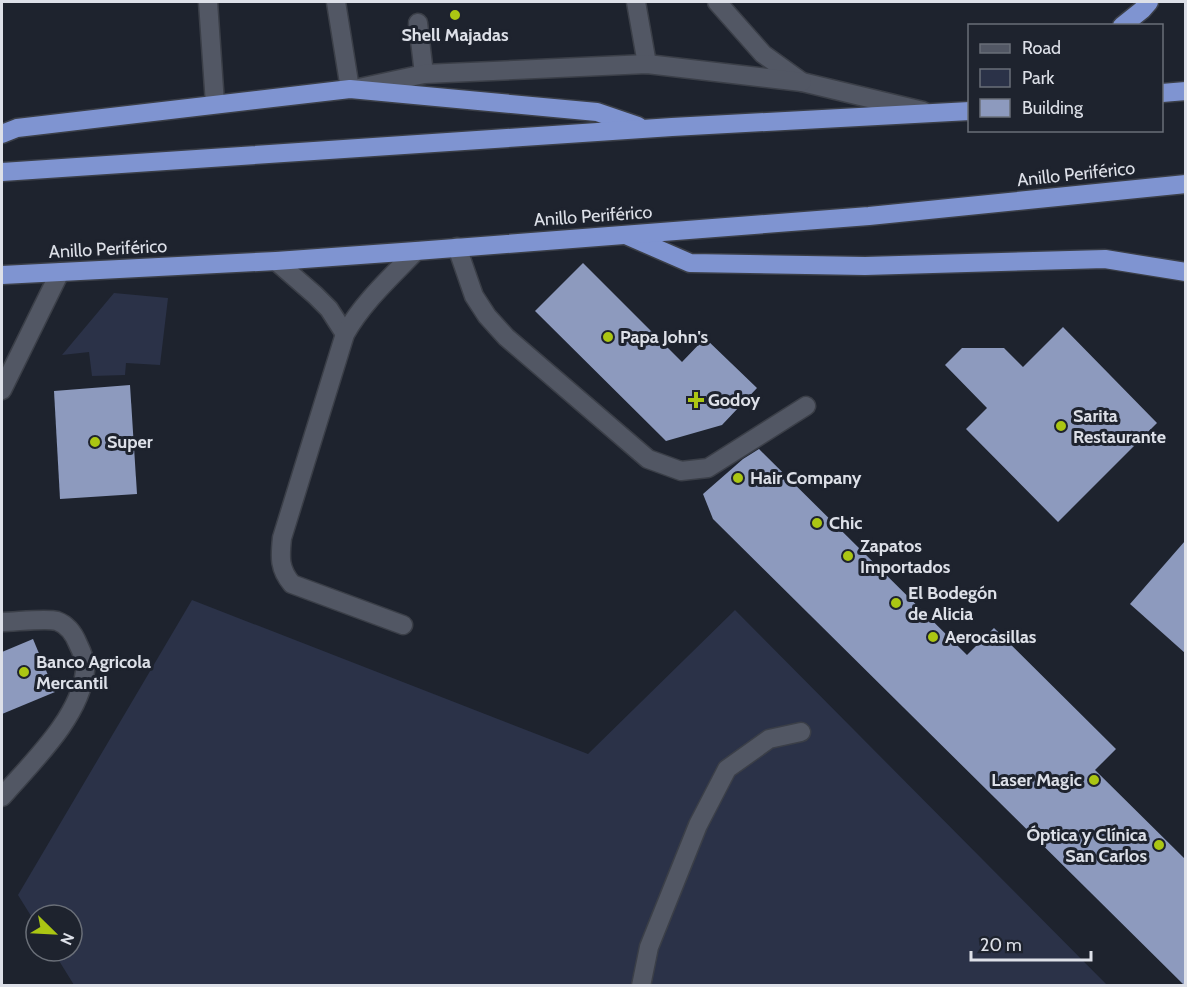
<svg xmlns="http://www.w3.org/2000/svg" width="1187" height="987" font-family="Cabin,sans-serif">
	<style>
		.green { fill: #2b3248 }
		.building { fill: #8d9abe }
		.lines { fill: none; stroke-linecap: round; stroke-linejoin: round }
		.lane-casing { stroke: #3b3f48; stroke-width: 21 }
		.street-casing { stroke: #3b3f48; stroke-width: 21 }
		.highway-casing { stroke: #3b3f48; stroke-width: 21 }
		.lane { stroke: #525764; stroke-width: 18 }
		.street { stroke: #525764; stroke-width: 18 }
		.highway { stroke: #7f94d1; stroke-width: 18 }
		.poi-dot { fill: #abc613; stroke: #1e232e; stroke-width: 2 }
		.labels { text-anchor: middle; stroke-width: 6; stroke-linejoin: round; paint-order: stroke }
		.poi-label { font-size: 18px; font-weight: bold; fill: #dde0e8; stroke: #1e232e; text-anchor: start }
		.street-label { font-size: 18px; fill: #dde0e8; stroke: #1e232e }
	</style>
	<rect width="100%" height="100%" fill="#1e232e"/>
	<g class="green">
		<polygon points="114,293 168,298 160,365 126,363 125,375 92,376 89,352 62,355"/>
		<polygon points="192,600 588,754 735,610 1107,985 74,985 53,951 72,951 72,915 36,915 36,924 18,895"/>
	</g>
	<g class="building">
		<polygon points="583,263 682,362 705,338 757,388 722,425 666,441 535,311"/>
		<polygon points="1063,327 1157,423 1058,522 966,429 987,408 945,365 962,348 1004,348 1023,367"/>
		<polygon points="130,385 137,494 60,499 54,391"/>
		<polygon points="759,449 967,655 994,628 1116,749 1095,770 1185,859 1185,986 713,519 703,494 743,459"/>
		<polygon points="1185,541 1185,653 1130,604"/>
		<polygon points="33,639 55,692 2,714 2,652"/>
	</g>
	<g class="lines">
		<g class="lane-casing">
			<g id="lane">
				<polyline points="636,2 647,64"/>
				<polyline points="717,2 763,54 802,82 923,111"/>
				<polyline points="418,23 424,74"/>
				<polyline points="359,88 424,74 647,64 802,82"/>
				<polyline points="457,247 474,296 487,316 506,337 648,459 681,471 708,468 806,406"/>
				<polyline points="276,261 315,295 329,309 345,334"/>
				<polyline points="2,390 60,272"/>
				<path d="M 2,622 C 15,622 46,618 57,621 C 68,625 74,634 78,644 C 82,652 86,663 85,671 C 80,718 31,763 2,797"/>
				<path d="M 403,625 L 292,584 C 279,569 280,557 282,538 L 345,334 C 363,302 391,277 416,251"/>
				<polyline points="641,986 649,947 698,825 727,769 769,739 801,732"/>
			</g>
		</g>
		<g class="street-casing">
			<g id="street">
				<polyline points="208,2 215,104"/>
				<polyline points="336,2 350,89"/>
			</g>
		</g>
		<g class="highway-casing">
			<g id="highway">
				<polyline points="1122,26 1142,10 1149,2"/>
				<polyline points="1162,93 1186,91"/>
				<polyline points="2,134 17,128 350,89 597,112 638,126"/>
				<polyline points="2,172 672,127 970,111"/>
				<polyline points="628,236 690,263 865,266 1105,259 1186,272"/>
				<polyline points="2,275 276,261 416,251 869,216 1186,184"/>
			</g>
		</g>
		<use href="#lane" class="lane"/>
		<use href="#street" class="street"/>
		<use href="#highway" class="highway"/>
	</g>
	<g class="poi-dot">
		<circle cx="455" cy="15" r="6"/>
		<circle cx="608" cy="337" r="6"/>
		<path d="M693 391h6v6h6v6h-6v6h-6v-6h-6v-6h6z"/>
		<circle cx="1061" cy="426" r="6"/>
		<circle cx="95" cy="442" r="6"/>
		<circle cx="738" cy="478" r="6"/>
		<circle cx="817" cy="523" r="6"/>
		<circle cx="848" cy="556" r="6"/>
		<circle cx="896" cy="603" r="6"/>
		<circle cx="933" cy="637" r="6"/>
		<circle cx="24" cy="672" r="6"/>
		<circle cx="1094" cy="780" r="6"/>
		<circle cx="1159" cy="845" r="6"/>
	</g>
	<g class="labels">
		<g class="poi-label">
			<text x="455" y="41" text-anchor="middle">Shell Majadas</text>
			<text x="620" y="343">Papa John's</text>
			<text x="708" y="406">Godoy</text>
			<text x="1073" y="422">Sarita<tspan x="1073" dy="21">Restaurante</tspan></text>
			<text x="107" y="448">Super</text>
			<text x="750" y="484">Hair Company</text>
			<text x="829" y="529">Chic</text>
			<text x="860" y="552">Zapatos<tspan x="860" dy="21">Importados</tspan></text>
			<text x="908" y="599">El Bodegón<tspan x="908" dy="21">de Alicia</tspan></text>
			<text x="945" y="643">Aerocasillas</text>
			<text x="36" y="668">Banco Agricola<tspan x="36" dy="21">Mercantil</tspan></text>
			<text x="1082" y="786" text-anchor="end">Laser Magic</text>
			<text x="1147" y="841" text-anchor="end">Óptica y Clínica<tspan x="1147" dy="21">San Carlos</tspan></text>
		</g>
		<g class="street-label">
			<text transform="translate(1076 174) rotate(-6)" y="6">Anillo Periférico</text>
			<text transform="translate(593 216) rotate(-4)" y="6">Anillo Periférico</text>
			<text transform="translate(108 249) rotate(-3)" y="6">Anillo Periférico</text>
		</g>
	</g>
	<rect width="1187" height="987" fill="none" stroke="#dde0e8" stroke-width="6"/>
	<rect x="968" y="24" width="195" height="108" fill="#1e232e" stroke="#6a6f78" stroke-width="1.5"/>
	<rect x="980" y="44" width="30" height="9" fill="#525764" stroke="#6a6f78" stroke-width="1.5"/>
	<text x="1022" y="54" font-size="18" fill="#dde0e8">Road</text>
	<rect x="980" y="69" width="30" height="18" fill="#2b3248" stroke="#6a6f78" stroke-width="1.5"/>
	<text x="1022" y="84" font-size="18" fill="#dde0e8">Park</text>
	<rect x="980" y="99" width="30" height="18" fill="#8d9abe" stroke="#6a6f78" stroke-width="1.5"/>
	<text x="1022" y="114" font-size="18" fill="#dde0e8">Building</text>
	<g transform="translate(54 933) rotate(114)"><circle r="28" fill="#1e232e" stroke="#6a6f78" stroke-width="1.5"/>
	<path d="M0-4.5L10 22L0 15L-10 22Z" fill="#abc613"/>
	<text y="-9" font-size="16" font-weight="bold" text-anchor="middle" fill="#dde0e8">N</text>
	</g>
	<path d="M971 951v9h120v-9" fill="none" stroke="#dde0e8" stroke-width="3"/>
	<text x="980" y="951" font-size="18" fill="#dde0e8" stroke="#1e232e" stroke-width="4.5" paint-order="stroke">20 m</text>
</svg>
